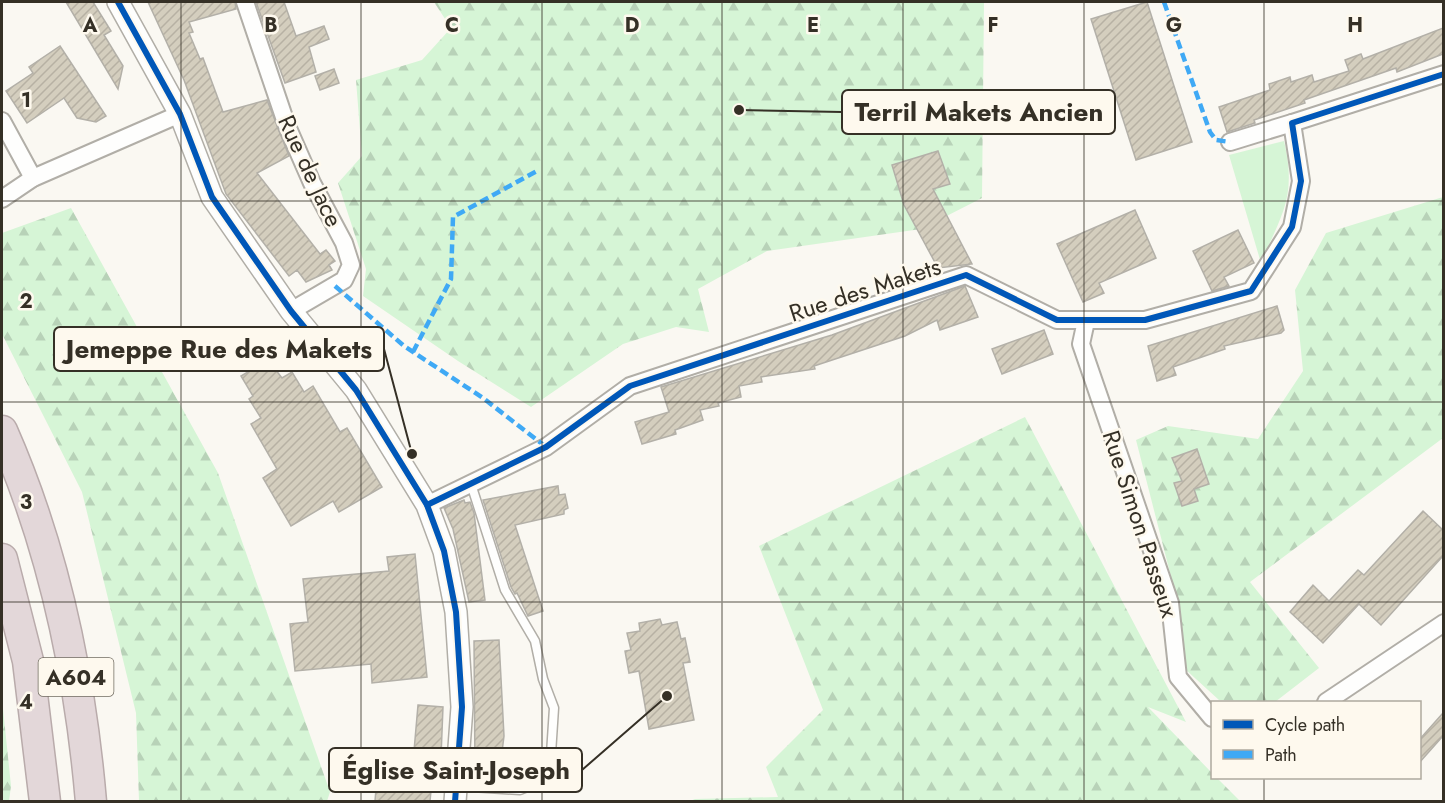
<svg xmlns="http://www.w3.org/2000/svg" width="1445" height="803" font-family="Jost,sans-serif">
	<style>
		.forest { fill: url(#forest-firs) }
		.green { fill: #d6f5d6 }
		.building { fill: url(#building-hatch); stroke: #b3b0a8; stroke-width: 1.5 }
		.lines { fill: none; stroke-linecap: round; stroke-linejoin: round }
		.service-casing { stroke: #b1aea7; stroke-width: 11 }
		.minor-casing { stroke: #b1aea7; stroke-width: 20 }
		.tertiary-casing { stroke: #b1aea7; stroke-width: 24 }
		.motorway-casing { stroke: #b9abab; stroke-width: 33 }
		.service { stroke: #fefefd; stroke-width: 8 }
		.minor { stroke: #fefefd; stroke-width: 16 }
		.tertiary { stroke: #fefefd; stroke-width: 21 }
		.motorway { stroke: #e3d7d9; stroke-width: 30 }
		.quiet { stroke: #3fa9f5; stroke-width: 4.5; stroke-dasharray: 9 4.5; stroke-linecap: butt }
		.cycleway-casing { stroke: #fef9ee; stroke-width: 10 }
		.cycleway { stroke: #0057b8; stroke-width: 6 }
		.grid { fill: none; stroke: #353026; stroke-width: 1.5; stroke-opacity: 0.55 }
		.labels { text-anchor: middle; stroke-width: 5; stroke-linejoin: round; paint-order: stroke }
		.shield { fill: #fef9ee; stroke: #716c62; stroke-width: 1.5 }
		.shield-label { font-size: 22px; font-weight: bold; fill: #353026 }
		.street-label { font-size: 24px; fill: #353026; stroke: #fef9ee }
		.grid-label { font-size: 20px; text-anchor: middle; font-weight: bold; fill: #353026; stroke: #fef9ee; stroke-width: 5; stroke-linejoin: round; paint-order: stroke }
		.leader { fill: none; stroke: #353026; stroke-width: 2 }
		.callout-dot { fill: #353026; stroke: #fef9ee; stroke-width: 2 }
		.callout { fill: #fef9ee; stroke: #353026; stroke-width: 2 }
		.callout-label { font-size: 26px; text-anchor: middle; font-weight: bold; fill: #353026 }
	</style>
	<defs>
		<pattern id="forest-firs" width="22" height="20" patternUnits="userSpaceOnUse" patternTransform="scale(1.5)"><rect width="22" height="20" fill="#d6f5d6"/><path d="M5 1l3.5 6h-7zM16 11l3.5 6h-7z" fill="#b8d2b8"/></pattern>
		<pattern id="building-hatch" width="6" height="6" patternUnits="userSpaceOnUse" patternTransform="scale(1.5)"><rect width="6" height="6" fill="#d4cebe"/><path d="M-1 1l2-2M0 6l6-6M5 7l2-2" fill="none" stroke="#b7b1a3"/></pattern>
	</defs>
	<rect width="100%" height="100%" fill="#faf8f2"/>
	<g class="forest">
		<polygon points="434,2 984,2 982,198 921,229 767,251 698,289 709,332 676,327 623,344 531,407 458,361 363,296 366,269 338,183 362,156 356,80 422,60 451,28"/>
		<polygon points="1443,197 1443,438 1250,582 1319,668 1275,702 1219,700 1185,669 1177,600 1136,440 1168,426 1258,439 1303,371 1295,290 1326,233"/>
		<polygon points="71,208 218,473 330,792 327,801 139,801 136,713 82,492 2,334 2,233"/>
		<polygon points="1025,417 1186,722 1148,707 1212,773 1212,778 1217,778 1240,801 690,801 695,799 778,797 766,767 823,710 759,546"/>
		<polygon points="2,699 11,786 9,801 2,801"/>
	</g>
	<path class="green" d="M 1284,141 C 1297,197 1282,213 1261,263 L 1229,155 Z"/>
	<g class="building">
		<polygon points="66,2 93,2 111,31 104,35 123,66 118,89"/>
		<polygon points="148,2 235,2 236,9 189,22 193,32 189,33 200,59 203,58 223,112 267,100 289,156 257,173 320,254 326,250 335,261 329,265 332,270 306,282 297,270 289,276 226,194 184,80"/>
		<polygon points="256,2 284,2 296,36 324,26 329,39 309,47 316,72 285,83"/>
		<polygon points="1147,2 1192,142 1136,160 1091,19"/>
		<polygon points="1443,28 1443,54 1397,72 1396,68 1304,100 1305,103 1254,120 1255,123 1227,132 1219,107 1270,90 1269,84 1290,77 1291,82 1312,75 1314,82 1349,71 1345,60 1361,54 1363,59"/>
		<polygon points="60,46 106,116 96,122 77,118 64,98 27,123 6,91 33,73 29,67"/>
		<polygon points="334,69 339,83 320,90 315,76"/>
		<polygon points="938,151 950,184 933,189 972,264 938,268 904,205 892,165"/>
		<polygon points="1135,210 1156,258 1099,283 1104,293 1083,302 1057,244"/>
		<polygon points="1238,230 1254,263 1224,277 1229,286 1212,291 1193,251"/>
		<polygon points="965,286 978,317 940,330 937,320 905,336 814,366 815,369 761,377 762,382 739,386 741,397 718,403 719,406 700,410 703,420 675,430 676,434 642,444 635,422 669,412 661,387 832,335"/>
		<polygon points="1277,306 1284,330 1281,333 1224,346 1225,349 1173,367 1176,375 1157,381 1148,346"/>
		<polygon points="1044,330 1053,354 1002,374 992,349"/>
		<polygon points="268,360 282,378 292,372 304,392 313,386 340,432 347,428 382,487 339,512 333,501 291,526 263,478 277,469 251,424 261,418 249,399 253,396 241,376"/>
		<polygon points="1197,449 1209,484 1194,489 1198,501 1182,506 1174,483 1182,481 1172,458"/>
		<polygon points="558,486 559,495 565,494 568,508 564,510 564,514 515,525 543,611 528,616 517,593 515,594 511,587 483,500"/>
		<polygon points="464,500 465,503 470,502 474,513 485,600 469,602 453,529 444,508"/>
		<polygon points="1423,511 1443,530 1443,556 1381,625 1359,604 1323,643 1290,612 1313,585 1329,601 1358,570 1364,575"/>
		<polygon points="415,554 427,677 372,683 371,664 295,671 290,624 308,622 303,579 389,571 387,557"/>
		<polygon points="660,619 662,625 677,622 681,639 685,638 690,662 683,663 694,720 649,729 639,671 629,673 625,651 631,650 627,633 640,631 639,623"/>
		<polygon points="499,640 504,736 501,760 494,760 491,773 475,772 474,641"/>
		<polygon points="418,705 443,707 440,782 432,781 430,801 375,801 377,777 372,776 374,748 414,751"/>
		<polygon points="1443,713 1443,736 1419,763 1419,740"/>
	</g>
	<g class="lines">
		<g class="service-casing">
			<polyline id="service" points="456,786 520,790 535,784 551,754 554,708 543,679 535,641 505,590 471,484"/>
		</g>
		<g class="minor-casing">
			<g id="minor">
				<polyline points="245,2 287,126 312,183 344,243 351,265 344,280 291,311"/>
				<polyline points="2,121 33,178"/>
				<polyline points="1230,142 1292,123"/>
				<polyline points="2,199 33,178 180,114"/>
				<polyline points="1086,321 1081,344 1170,603 1178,677 1212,718"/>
				<polyline points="427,505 546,447 630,386 966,275 1057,320 1145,320 1251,291 1292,227 1301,181 1292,123 1444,74"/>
				<polyline points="1326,702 1444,623"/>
			</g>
		</g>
		<g class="tertiary-casing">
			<polyline id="tertiary" points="118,2 180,114 212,197 291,311 356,390 427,505 444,551 456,612 462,707 455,802"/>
		</g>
		<g class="motorway-casing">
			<g id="motorway">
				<path d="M 2,431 C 54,549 80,673 91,802"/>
				<polyline points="2,559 28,661 45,802"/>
			</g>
		</g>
		<use href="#service" class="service"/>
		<use href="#minor" class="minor"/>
		<use href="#tertiary" class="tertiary"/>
		<use href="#motorway" class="motorway"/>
		<g class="quiet">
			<polyline points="1164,2 1210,132 1216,140 1230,142"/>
			<polyline points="335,286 404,346 483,398 546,447"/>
			<polyline points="413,352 451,279 453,217 537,171"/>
		</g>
		<g class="cycleway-casing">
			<g id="cycleway">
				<polyline points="118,2 180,114 212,197 291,311 356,390 427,505 444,551 456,612 462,707 455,802"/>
				<polyline points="427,505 546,447 630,386 966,275 1057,320 1145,320 1251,291 1292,227 1301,181 1292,123 1444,74"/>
			</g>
		</g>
		<use href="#cycleway" class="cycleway"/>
	</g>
	<path class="grid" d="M 181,2 L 181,802M 361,2 L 361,802M 542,2 L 542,802M 722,2 L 722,802M 903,2 L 903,802M 1084,2 L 1084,802M 1264,2 L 1264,702M 2,201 L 1444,201M 2,402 L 1444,402M 2,602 L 1444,602M 1264,778 L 1264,802"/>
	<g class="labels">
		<rect class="shield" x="38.5" y="658" width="75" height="38" rx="4.5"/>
		<g class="shield-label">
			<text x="76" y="685">A604</text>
		</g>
		<g class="street-label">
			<text transform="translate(310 171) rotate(65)" y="8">Rue de Jace</text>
			<text transform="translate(865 290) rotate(-18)" y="8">Rue des Makets</text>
			<text transform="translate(1140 524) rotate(72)" y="8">Rue Simon Passeux</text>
		</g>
	</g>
	<g class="grid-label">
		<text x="90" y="32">A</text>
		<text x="271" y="32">B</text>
		<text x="452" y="32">C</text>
		<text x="632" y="32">D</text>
		<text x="813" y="32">E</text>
		<text x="993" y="32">F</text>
		<text x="1174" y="32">G</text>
		<text x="1355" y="32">H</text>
		<text x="26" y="107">1</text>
		<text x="26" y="308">2</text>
		<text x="26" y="509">3</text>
		<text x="26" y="709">4</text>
	</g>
	<path class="leader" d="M739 110L842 112M412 454L384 349M667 696L582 770"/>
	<g class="callout-dot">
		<circle cx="739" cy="110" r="6"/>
		<circle cx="412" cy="454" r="6"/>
		<circle cx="667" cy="696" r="6"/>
	</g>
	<g class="callout">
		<rect x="842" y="90" width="273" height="44" rx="6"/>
		<rect x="54" y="327" width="330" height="44" rx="6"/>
		<rect x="329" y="748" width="253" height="44" rx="6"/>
	</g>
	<g class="callout-label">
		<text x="979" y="121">Terril Makets Ancien</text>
		<text x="219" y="358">Jemeppe Rue des Makets</text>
		<text x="456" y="779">Église Saint-Joseph</text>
	</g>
	<rect width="1445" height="803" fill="none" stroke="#353026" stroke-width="6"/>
	<rect x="1211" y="701" width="210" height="78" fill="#fef9ee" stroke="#aea99e" stroke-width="1.5"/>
	<rect x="1223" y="720" width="30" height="9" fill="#0057b8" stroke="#aea99e" stroke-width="1.5"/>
	<text x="1265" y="731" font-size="18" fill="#353026">Cycle path</text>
	<rect x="1223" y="750" width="30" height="9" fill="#3fa9f5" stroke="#aea99e" stroke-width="1.5"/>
	<text x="1265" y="761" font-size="18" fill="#353026">Path</text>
</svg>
